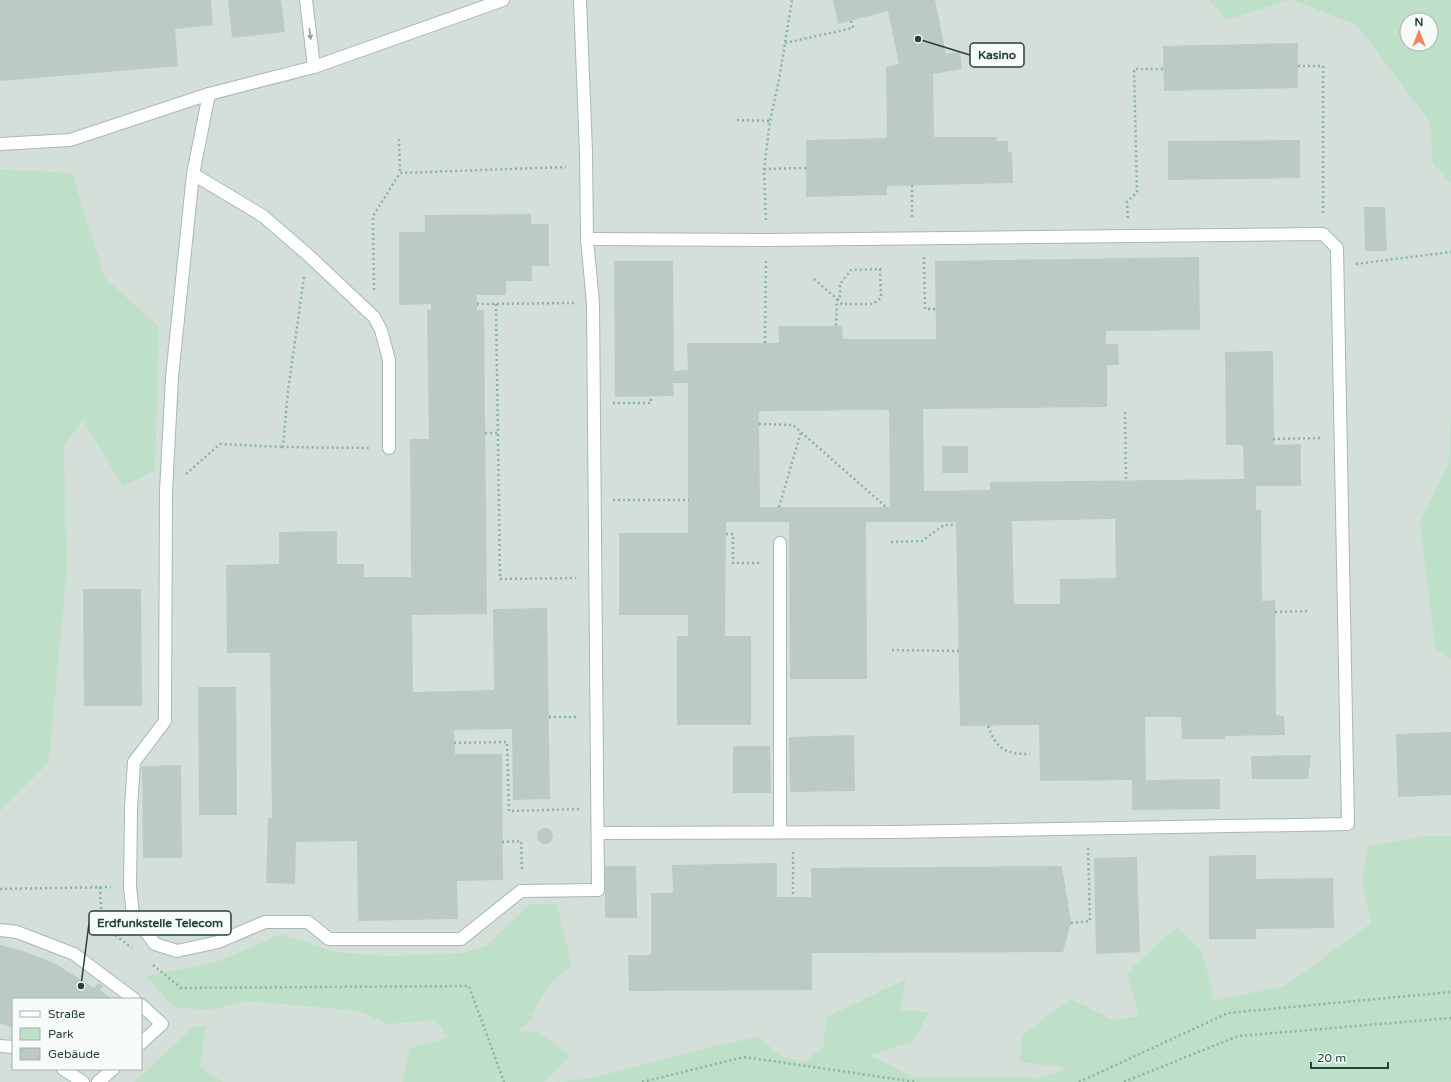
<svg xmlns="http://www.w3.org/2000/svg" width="1451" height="1082" font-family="'Varela Round',sans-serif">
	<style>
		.built { fill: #d4dfda; fill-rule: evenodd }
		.green { fill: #bfe0c8; fill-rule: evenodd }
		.building { fill: #bbcac4; fill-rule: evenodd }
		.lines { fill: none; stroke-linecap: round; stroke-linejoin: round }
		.minor-casing { stroke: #a8b8b2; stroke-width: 14 }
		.path { stroke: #86b3a5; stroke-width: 2.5; stroke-dasharray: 2 3; stroke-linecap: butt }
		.minor { stroke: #fff; stroke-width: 12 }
		.oneway { fill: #92a09c }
		.leader { fill: none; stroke: #24423a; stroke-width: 1.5 }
		.callout-dot { fill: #24423a; stroke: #f7fbf9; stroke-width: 1.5 }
		.callout { fill: #f7fbf9; stroke: #24423a; stroke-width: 1.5 }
		.callout-label { font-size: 12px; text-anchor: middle; font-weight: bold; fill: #24423a }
	</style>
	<rect width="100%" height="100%" fill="#e6efeb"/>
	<path class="built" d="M 0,0 L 1451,0 L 1451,1000 L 1091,1082 L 0,1082 ZM 1407,20 L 1431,20 L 1431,44 L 1407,44 ZM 13,999 L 141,999 L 141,1069 L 13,1069 Z"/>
	<g class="green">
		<polygon points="1209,0 1290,0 1227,20"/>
		<path d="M 1293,0 L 1451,0 L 1451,183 L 1433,163 L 1429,121 L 1357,25 ZM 1407,20 L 1431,20 L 1431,44 L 1407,44 Z"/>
		<polygon points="0,169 72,173 105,278 159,327 155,470 123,487 83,420 64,446 67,569 49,762 0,811"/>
		<polygon points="1451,413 1451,659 1435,648 1420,523 1449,462"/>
		<polygon points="1424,836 1451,836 1451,1082 554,1082 592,1078 710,1047 758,1037 781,1056 804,1062 823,1048 827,1017 906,979 901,1010 929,1012 913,1042 869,1055 914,1077 1039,1078 1069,1068 1020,1062 1022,1035 1071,999 1113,1020 1139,1016 1127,973 1177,927 1202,952 1213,992 1211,1001 1285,986 1371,923 1362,882 1368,846"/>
		<polygon points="530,904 557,904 572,965 552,982 538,1002 531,1020 518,1031 538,1032 571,1056 544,1082 402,1082 410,1048 448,1038 435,1020 388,1024 359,1011 249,1001 210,1010 173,1007 146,976 220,961 281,934 336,952 387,956 462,953 486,946"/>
		<polygon points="195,1026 206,1026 200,1067 223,1082 134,1082"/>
	</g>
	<g class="building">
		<polygon points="0,0 211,0 213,25 175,29 178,66 0,81"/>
		<polygon points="228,0 281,0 285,32 232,38"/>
		<polygon points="833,0 935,0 946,54 960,51 962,69 933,74 934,137 997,137 997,141 1008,141 1008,152 1012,152 1013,183 887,186 887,195 806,197 806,140 887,138 886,67 899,64 888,11 838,24"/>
		<polygon points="1298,43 1298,88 1164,91 1163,46"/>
		<polygon points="1300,140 1300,178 1168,180 1168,141"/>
		<polygon points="1364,207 1385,207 1387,251 1365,251"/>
		<polygon points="531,214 531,224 549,224 549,266 532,266 532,281 506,281 506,295 477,295 477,310 484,310 487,614 412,615 413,692 494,690 493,609 547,608 550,799 513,800 512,729 454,730 455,754 502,754 503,880 457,881 458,919 358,921 357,841 296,842 295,884 266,883 268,818 272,818 270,653 227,653 226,565 279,564 279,532 337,531 337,564 364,564 364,577 411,577 410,439 429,439 427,310 431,310 431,304 399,305 399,232 425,232 425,215"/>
		<path d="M 1199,257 L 1200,330 L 1106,331 L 1106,344 L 1118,344 L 1119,365 L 1107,365 L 1107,407 L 923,409 L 924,491 L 990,490 L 990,482 L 1244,479 L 1243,445 L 1226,445 L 1225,352 L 1273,351 L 1274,445 L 1301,444 L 1301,486 L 1256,486 L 1256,510 L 1261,510 L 1262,601 L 1275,600 L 1276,715 L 1284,716 L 1285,735 L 1225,736 L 1225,739 L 1182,739 L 1181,717 L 1145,717 L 1146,780 L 1220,779 L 1220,809 L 1132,810 L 1132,780 L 1040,781 L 1039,725 L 960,726 L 956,522 L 866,522 L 867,679 L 790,679 L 789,522 L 726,522 L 725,636 L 751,636 L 751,725 L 677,725 L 677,636 L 688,636 L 688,615 L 619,615 L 619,533 L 688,533 L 688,383 L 673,383 L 674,396 L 615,397 L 614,261 L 673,261 L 674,371 L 688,370 L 687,343 L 779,343 L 778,326 L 842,326 L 843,339 L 936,339 L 935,261 ZM 889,410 L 890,507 L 760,507 L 759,411 ZM 1115,519 L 1116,578 L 1060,579 L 1060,604 L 1014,604 L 1012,521 Z"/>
		<rect x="942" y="446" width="26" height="27"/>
		<polygon points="83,589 141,589 142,706 84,706"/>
		<polygon points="198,687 236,687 237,815 199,815"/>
		<polygon points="1451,732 1451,795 1398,797 1396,734"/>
		<polygon points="854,735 855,791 790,792 789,737"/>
		<polygon points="733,746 770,746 771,793 733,793"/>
		<polygon points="1311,755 1308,779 1252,779 1251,756"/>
		<polygon points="181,765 182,858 143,858 142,766"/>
		<circle cx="545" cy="836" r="8"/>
		<polygon points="1243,855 1256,855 1256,879 1333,878 1334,928 1256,929 1256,939 1209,939 1209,856"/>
		<polygon points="1137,857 1140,952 1096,954 1094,858"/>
		<polygon points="777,863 777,897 811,897 811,868 1062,866 1071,923 1063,952 812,953 812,990 629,991 628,955 651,955 651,893 673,893 672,865"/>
		<polygon points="605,866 636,866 637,918 605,918"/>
		<polygon points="0,945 23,951 56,964 94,988 98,983 103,986 100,990 112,999 13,999 13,1028 0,1023"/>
	</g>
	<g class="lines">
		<g class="minor-casing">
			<g id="minor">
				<polyline points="306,0 314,67"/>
				<polyline points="209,94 193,174 172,377 166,491 165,721 134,762 131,808 130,887 133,915 155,944 177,951 218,942 265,922 308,922 329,939 461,939 521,891 598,890 593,303 587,239 586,152 580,0"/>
				<polyline points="0,144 70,140 209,94 314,67 503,0"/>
				<polyline points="193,174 263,216 307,254 374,317 381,330 389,360 389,448"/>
				<polyline points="587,239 767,240 1323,234 1337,248 1348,824 895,832 598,833"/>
				<polyline points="780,831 780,543"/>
				<polyline points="0,930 17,932 74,954 134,999"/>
				<polyline points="141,1005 162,1024 141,1043"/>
				<polyline points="0,1046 13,1047"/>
				<polyline points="63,1069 83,1082"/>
				<polyline points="98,1082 113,1069"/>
			</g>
		</g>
		<g class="path">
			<polyline points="785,43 853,28 851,21"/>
			<polyline points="1298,66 1323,66 1323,214"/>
			<polyline points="737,120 770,121"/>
			<polyline points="399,139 400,173"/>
			<polyline points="764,169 806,168"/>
			<polyline points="912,185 912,220"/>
			<polyline points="1128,218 1127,202 1137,192 1134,69 1163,69"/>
			<polyline points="766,220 764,169 770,121 779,80 792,0"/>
			<polyline points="924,257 925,309 936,309"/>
			<polyline points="1356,264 1451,252"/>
			<polygon points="880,269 881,298 873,304 842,304 837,299 840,296 840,284 851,270"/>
			<polyline points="304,277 288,391 283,447 370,448"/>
			<polyline points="814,279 837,299 836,326"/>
			<polyline points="374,290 373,216 400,173 566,167"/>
			<polyline points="477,304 574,303"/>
			<polyline points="496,304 500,579 576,578"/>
			<polyline points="765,343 766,259"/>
			<polyline points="613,403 651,403 651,396"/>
			<polyline points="1125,412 1126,480"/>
			<polyline points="759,424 793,425 886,507"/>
			<polyline points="485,433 498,433"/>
			<polyline points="1273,439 1321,438"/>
			<polyline points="186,474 220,444 283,447"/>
			<polyline points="613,500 689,500"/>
			<polyline points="779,507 801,432"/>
			<polyline points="726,534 733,534 733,563 762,563"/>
			<polyline points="891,542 922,541 944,525 956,525"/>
			<polyline points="1275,612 1310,611"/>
			<polyline points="892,650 959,651"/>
			<polyline points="549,717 578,717"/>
			<path d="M 988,726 C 997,749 1004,754 1030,754"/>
			<polyline points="454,743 507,742 509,811 579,809"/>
			<polyline points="502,842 521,841 522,871"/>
			<polyline points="793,852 793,897"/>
			<polyline points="100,887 102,925 132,948"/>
			<polyline points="0,889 111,887"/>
			<polyline points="1071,923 1090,921 1088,848"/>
			<polyline points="153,965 181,988 469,986 504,1082"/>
			<polyline points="642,1082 744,1057 916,1082"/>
			<polyline points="1079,1082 1228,1013 1451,992"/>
			<polyline points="1124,1082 1238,1036 1451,1018"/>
		</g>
		<use href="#minor" class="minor"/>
	</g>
	<defs><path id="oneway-solid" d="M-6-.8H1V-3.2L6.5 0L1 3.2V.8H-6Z"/></defs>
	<use class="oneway" href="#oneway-solid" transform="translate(310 34) rotate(83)"/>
	<path class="leader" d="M918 39L970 55M81 986L89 923"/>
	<g class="callout-dot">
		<circle cx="918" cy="39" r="4"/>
		<circle cx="81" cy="986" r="4"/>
	</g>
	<g class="callout">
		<rect x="970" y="43" width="54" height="24" rx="4"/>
		<rect x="89" y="911" width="142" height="24" rx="4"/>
	</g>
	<g class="callout-label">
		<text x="997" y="59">Kasino</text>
		<text x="160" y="927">Erdfunkstelle Telecom</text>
	</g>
	<rect x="12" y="998" width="130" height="72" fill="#f7fbf9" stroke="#a3b1ad"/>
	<rect x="20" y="1011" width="20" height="6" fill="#ffffff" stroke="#a3b1ad"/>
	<text x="48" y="1018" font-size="12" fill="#24423a">Straße</text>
	<rect x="20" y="1028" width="20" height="12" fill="#bfe0c8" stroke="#a3b1ad"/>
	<text x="48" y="1038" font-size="12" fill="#24423a">Park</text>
	<rect x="20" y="1048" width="20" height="12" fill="#bbcac4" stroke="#a3b1ad"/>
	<text x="48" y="1058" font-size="12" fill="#24423a">Gebäude</text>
	<g transform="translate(1419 32)"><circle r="19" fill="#f7fbf9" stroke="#a3b1ad"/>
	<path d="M0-3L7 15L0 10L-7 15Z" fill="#f4845f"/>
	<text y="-6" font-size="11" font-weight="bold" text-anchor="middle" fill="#24423a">N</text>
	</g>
	<path d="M1311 1062v6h77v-6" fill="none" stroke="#24423a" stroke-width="2"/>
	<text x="1317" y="1062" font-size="12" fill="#24423a" stroke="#f7fbf9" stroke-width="3" paint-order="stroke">20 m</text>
</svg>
